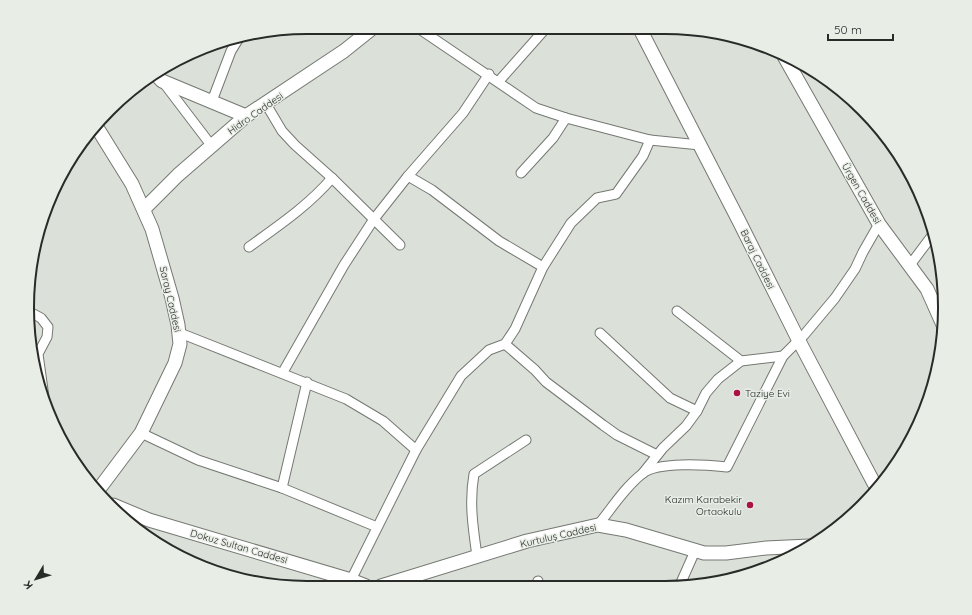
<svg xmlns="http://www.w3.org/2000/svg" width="972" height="615" font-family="Quicksand,sans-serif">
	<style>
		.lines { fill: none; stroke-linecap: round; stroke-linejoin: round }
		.street-casing { stroke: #747973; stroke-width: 11 }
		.secondary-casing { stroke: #747973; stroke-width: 15 }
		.street { stroke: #fff; stroke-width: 9 }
		.secondary { stroke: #fff; stroke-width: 13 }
		.poi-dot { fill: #aa1442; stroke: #e8ede6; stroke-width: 1.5 }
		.labels { text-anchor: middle; stroke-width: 3; stroke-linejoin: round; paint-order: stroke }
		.street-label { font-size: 10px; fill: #292b28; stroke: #e8ede6 }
		.poi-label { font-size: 10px; fill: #292b28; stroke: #e8ede6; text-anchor: start }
		.rim { fill: none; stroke: #292b28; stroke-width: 2 }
	</style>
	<rect width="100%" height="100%" fill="#dbe0d9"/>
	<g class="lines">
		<g class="street-casing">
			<g id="street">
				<polyline points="418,28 536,108 566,118 650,140 700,145"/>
				<polyline points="499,81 546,28"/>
				<polyline points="163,82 211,145"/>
				<polyline points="212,101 231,51 239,38"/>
				<polyline points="266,104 282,131 295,145 332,178 400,245"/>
				<polyline points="521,173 553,138 566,118"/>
				<polyline points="408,176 432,190 499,241 543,267"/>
				<path d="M 249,247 C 278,226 308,206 332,178"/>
				<polyline points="910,265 934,233"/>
				<polyline points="28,311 41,318 48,327 47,337 38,354 44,397"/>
				<polyline points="677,311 741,361"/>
				<polyline points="180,333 346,399 383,421 416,450"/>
				<polyline points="600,333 670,398 697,411"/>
				<polyline points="505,344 535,370 546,382 603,425 617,435 657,455"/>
				<polyline points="283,372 344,265 374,219 408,176 463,113 489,74"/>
				<polyline points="141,433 198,460 282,488 377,527"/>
				<polyline points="643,473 663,448 686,426 697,411 706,393 718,379 741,361 783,356"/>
				<polyline points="282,488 307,382"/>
				<path d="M 598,525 C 612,508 625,487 642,474 C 657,461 708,465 727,467 L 783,356 L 804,335 L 835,298 L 855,269 L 863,252 L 879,224"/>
				<path d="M 477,556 C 473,528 469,502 474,474 L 526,440"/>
				<polyline points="351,580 416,450 461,376 489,350 505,344 515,329 543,267 571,223 597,198 616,194 643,156 650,140"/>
				<polyline points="536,587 538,581"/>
				<polyline points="679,587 695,551"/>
			</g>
		</g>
		<g class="secondary-casing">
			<g id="secondary">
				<polyline points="640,29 739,221 799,341 877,489"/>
				<polyline points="784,56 879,224 927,289 944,327"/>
				<polyline points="154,73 162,81 246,116"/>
				<polyline points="96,126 132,184 152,229 172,298 178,325 180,344 175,363 141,433 99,489"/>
				<polyline points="144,209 178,175 246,116 344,51 374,27"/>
				<polyline points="113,505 149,520 351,580 366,586"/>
				<polyline points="381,586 527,541 598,525 626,530 704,553 726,553 766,548 809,546"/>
			</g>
		</g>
		<use href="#street" class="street"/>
		<use href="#secondary" class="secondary"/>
	</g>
	<g class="poi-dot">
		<circle cx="737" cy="393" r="4"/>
		<circle cx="750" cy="505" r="4"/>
	</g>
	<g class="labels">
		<g class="street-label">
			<text transform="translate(255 113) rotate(-35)" y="4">Hidro Caddesi</text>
			<text transform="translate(862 193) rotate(60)" y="4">Ürgen Caddesi</text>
			<text transform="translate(758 259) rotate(64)" y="4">Baraj Caddesi</text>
			<text transform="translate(171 299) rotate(77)" y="4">Saray Caddesi</text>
			<text transform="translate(558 535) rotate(-13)" y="4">Kurtuluş Caddesi</text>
			<text transform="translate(239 546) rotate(16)" y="4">Dokuz Sultan Caddesi</text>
		</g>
		<g class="poi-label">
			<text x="745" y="397">Taziye Evi</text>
			<text x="742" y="503" text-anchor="end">Kazım Karabekir<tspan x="742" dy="12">Ortaokulu</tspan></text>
		</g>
	</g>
	<path d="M0 0H972V615H0ZM307 34H665A273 273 0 0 1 938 307V308A273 273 0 0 1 665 581H307A273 273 0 0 1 34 308V307A273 273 0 0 1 307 34Z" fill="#e8ede6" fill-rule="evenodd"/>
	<path class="rim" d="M307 34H665A273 273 0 0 1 938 307V308A273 273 0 0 1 665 581H307A273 273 0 0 1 34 308V307A273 273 0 0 1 307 34Z"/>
	<g transform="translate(36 579) rotate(232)" stroke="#e8ede6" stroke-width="3" paint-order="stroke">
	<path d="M0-3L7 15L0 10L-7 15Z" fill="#292b28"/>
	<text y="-6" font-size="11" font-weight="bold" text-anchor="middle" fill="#292b28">K</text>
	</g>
	<path d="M828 34v6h65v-6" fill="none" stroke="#292b28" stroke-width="2"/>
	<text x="834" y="34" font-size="12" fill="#292b28" stroke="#e8ede6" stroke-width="3" paint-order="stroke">50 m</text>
</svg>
